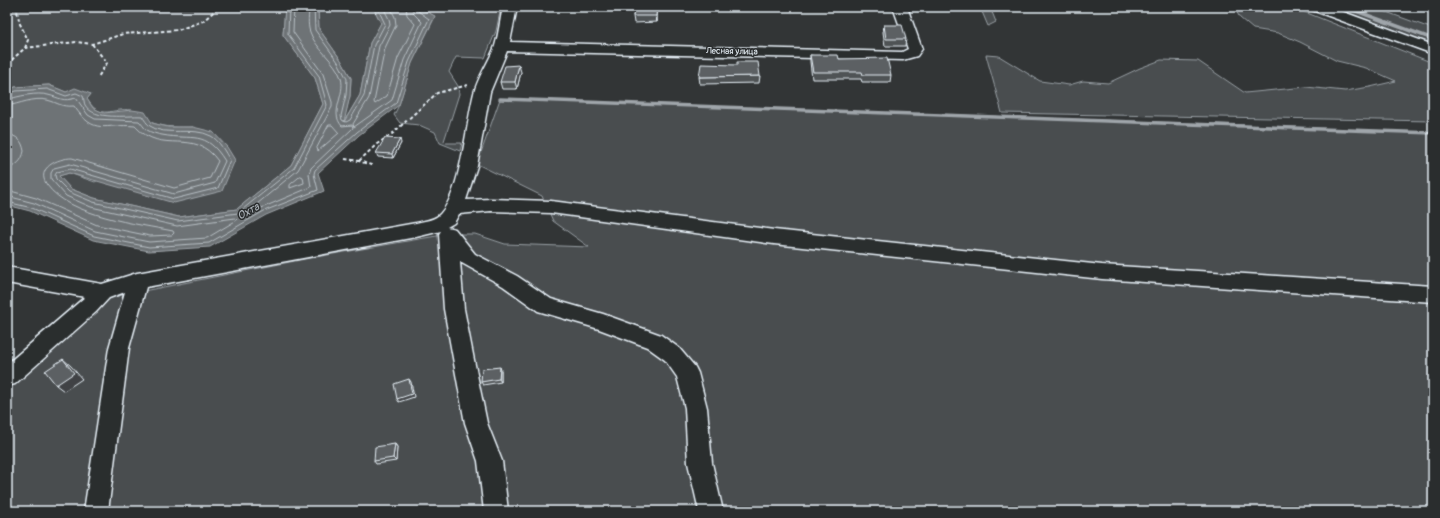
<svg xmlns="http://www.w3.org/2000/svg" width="1440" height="518" font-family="Pangolin,sans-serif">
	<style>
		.green { fill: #494d4f; stroke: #989fa4 }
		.water { fill: #6e7376; stroke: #9fa5aa }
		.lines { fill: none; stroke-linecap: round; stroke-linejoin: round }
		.shore { stroke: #b7bfc4; stroke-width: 1 }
		.stream { stroke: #9fa5aa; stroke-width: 3.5 }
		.minor-casing { stroke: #e8f1f8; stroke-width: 3 }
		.path { stroke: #e8f1f8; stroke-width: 2; stroke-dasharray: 3.5 2.5; stroke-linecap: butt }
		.minor { fill: #2a2d2e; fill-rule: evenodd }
		.wall { fill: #4f5355; stroke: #e8f1f8 }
		.shaded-wall { fill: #404345; stroke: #e8f1f8 }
		.building { fill: #5c6063; stroke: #e8f1f8 }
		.labels { text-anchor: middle; stroke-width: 3; stroke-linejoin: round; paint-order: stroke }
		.far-street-label { font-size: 9px; fill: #e8f1f8; stroke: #2a2d2e }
		.water-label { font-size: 11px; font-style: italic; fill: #b1b8be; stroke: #2a2d2e }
	</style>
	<rect width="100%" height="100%" fill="#323536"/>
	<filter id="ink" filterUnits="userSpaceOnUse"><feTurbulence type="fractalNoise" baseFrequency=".025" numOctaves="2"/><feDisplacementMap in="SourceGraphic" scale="8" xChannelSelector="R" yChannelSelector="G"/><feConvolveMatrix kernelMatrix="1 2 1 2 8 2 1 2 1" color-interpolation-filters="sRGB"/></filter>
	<g filter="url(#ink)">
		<g class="green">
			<path d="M 7,7 L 285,7 L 283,35 L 315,78 L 323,104 L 291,165 L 237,209 L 179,217 L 94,198 L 71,189 L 58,176 L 69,173 L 95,182 L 193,127 C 179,127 166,128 153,123 C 146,120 139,112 131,110 C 112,107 101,122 87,99 L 91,94 L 66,92 L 49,85 L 15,87 L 7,92 Z"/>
			<polygon points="318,7 373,7 381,23 370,43 360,95 343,123 350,96 351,78 341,60 319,29"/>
			<polygon points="418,7 501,7 496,31 485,58 456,57 449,72 458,86 459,94 444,141 446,143 462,143 460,151 440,143 435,132 419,125 400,123 394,115 399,105 412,63 435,17"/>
			<polygon points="980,7 990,7 996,22 988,26"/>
			<polygon points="1234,7 1292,7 1433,63 1433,121 1002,113 986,55 999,56 1040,81 1069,85 1083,81 1108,83 1140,68 1161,60 1198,61 1245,93 1306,87 1345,91 1370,87 1396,81 1366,68 1337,61 1300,42 1278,33 1253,29 1240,18"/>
			<polygon points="1324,7 1373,7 1378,9 1433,29 1433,47"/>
			<polygon points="500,99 1243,125 1433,133 1433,511 7,511 7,382 101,303 113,297 310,258 448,234 475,234 505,244 589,247 553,221 542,196 477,164"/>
		</g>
		<polygon class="water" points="285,7 318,7 319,29 341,60 351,78 350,96 344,122 360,95 370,43 381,23 373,7 418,7 435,16 412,63 399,105 359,135 318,173 324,191 266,215 210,247 149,251 93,240 30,211 7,205 7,155 10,151 7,148 7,92 15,87 49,85 66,92 75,88 91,94 87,99 93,108 104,113 132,110 145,112 152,123 168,127 193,127 213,132 227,147 235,160 222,191 174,203 69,173 59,176 71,189 94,198 179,217 237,209 291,165 323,104 315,78 283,35"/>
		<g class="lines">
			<g class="shore">
				<path d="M 294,7 L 293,32 L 323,74 L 332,102 L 332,107 L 298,170 L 251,209 L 252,212 L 311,187 L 309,174 L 311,168 L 353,128 L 352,125 L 342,126 C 329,112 346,95 341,78 C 335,60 316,50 310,32 C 307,24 309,15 309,7"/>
				<polyline points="314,7 315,30 338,62 347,79 346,95 341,116 342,120 346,122 350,120 364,96 374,45 385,24 377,7"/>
				<polyline points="383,7 389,19 390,25 379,46 369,98 353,124 354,127 392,100 404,60 422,22 414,14 412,7"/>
				<polyline points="390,7 395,17 396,25 385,48 374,102 375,104 387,96 398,58 415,24 407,15 406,7"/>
				<path d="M 7,95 L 16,91 L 47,89 L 66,96 L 76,93 L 83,96 C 84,99 84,103 85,105 C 94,121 127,115 142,116 C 144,119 147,124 150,126 C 165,137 193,126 211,136 C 219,140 225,152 230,160 L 218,188 L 174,199 L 70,169 L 57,172 L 55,175 L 56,179 L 69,192 L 93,202 L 178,221 L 238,213 L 294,168 L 327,105 L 319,76 L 288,34 L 289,7"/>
				<path d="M 7,100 C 17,96 38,92 48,95 C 61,98 62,102 76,98 L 88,115 L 95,119 L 139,121 C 142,124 144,128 147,130 C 152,133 157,134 162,135 C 193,141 205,129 225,161 L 215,183 L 174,194 L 70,164 L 54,168 L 51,173 L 51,179 L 66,196 L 91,207 L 177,226 L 235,218 L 237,220 L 207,238 L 149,242 L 95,231 L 34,203 L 7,196"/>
				<path d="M 7,106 C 19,104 34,97 47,100 C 59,103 60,107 74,106 C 95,137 104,123 135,126 C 163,157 193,126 218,161 L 210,178 L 174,188 L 72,158 C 58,158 35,168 47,185 C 69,216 138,224 173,231 L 174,233 L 172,235 L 150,236 L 97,225 L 36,198 L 7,190"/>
				<polygon points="329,125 332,125 339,133 318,151 317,148"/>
				<path d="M 7,134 C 17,136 22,140 24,151 C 22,161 17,166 7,168"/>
				<polygon points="301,176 303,177 304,183 290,188 290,185"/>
				<polyline points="7,202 32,208 94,236 149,247 209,243 264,211 318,190 314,174 315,170 357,132 396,103 409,62 429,19 418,11 417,7"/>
			</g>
			<g class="stream">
				<polyline points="1345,7 1433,39"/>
				<polyline points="500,99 1433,133"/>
			</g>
			<g class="minor-casing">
				<g id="minor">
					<path d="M 503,7 L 517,7 L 510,42 L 902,52 L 908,49 L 893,7 L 907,7 L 922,49 L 917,56 L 903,60 L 507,51 L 490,92 L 477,166 L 466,200 L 491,199 L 551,201 L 774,230 L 1102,265 L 1433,286 L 1433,302 L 1102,279 L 774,244 L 551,213 L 491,211 L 459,214 L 454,223 L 447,227 L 455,229 L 475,254 L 517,276 L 551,299 L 603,314 L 661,335 L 679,348 L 695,367 L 698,373 L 707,408 L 712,463 L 723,511 L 699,511 L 688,463 L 685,408 L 677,377 L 665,360 L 647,347 L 599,329 L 538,311 L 503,286 L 460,262 L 464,309 L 474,360 L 487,423 L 502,461 L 508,511 L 484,511 L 478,461 L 465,423 L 444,309 L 439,234 L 441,231 L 416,237 L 146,287 L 129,348 L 108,511 L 84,511 L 109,348 L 125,292 L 109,298 L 96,312 L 15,384 L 7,386 L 7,364 L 85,297 L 7,283 L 7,267 L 102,284 L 137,273 L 416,223 C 424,221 436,220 441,213 C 461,191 466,124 474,93 C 478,77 489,62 495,46 C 499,33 500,20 503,7 Z"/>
					<polygon points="1310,7 1330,7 1433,45 1433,54 1312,10"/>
				</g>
			</g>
			<g class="path">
				<polyline points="92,44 107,63 98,77"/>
				<polyline points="25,48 76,42 92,44 123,34 178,30 203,21 219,7"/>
				<polyline points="7,64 25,48 28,40 20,24 16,7"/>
				<polyline points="345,159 359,161 374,166"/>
				<polyline points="359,161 377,144 392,134 437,93 468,85"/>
			</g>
			<use href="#minor" class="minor"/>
		</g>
		<g class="wall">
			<polygon points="635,7 657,7 657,22 634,23 633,16"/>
			<polygon points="884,25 906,39 905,46 885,46 883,32"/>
			<polygon points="810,55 839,59 891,75 890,82 862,82 861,79 812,79 810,62"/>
			<polygon points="521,72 517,89 502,89 500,82"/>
			<polygon points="760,76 759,83 700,84 699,77"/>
			<polygon points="401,143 393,158 378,157 376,153"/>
			<polygon points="501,370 501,382 483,385 481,382"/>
			<polygon points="395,444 397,447 396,461 376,464 374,461"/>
		</g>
		<g class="shaded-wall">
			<polygon points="657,7 657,22 656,16"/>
			<polygon points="519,65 521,72 517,89 515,82"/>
			<polygon points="400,139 401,143 393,158 392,154"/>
			<polygon points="63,359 71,366 82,379 64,391 56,385"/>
			<polygon points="500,367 501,370 501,382 499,379"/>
			<polygon points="409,379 411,382 414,397 399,402 397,399"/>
			<polygon points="395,444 397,447 396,461 393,458"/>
		</g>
		<g class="building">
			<polygon points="635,7 657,7 656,16 633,16"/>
			<polygon points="884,25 902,25 906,39 886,39"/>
			<polygon points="810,55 838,55 839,59 887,58 891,75 863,75 862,72 813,72"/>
			<polygon points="737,62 758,62 760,76 699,77 701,64 737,65"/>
			<polygon points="519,65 515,82 500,82 505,66"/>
			<polygon points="385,138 400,139 392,154 376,153"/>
			<polygon points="63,359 74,373 56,385 45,371"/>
			<polygon points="500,367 499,379 481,382 482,369"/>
			<polygon points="409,379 412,394 397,399 394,384"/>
			<polygon points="395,444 393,458 374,461 375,447"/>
		</g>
	</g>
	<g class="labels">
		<g class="far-street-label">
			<text transform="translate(732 51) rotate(1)" y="3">Лесная улица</text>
		</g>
		<g class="water-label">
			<text transform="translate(248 211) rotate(-29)" y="4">Охта</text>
		</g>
	</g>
	<rect width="1440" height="518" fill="none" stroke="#2a2d2e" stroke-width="24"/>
	<rect x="12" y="12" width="1416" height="494" fill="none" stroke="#e8f1f8" stroke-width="1.5" filter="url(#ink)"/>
</svg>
